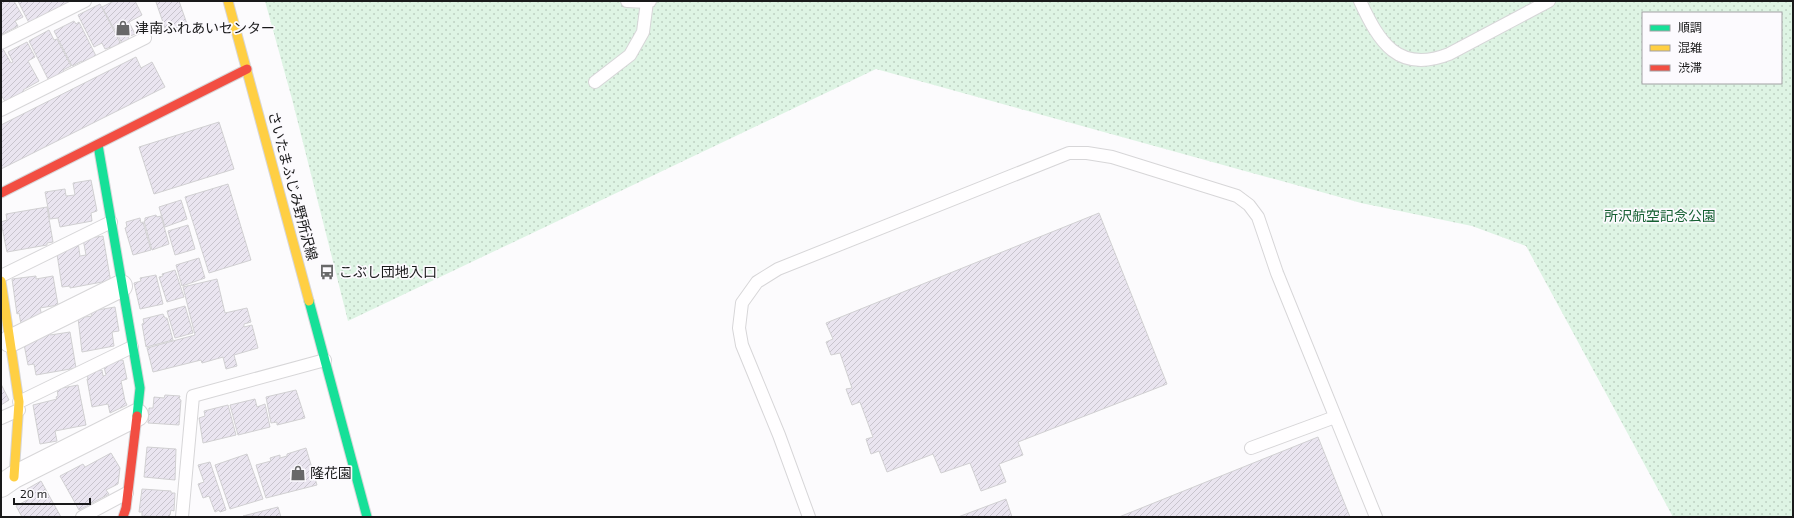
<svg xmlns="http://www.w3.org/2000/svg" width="1794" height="518" font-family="'Exo 2','Noto Sans JP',sans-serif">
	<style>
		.park { fill: url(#park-dots); fill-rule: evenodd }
		.building { fill: url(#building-hatch); stroke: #d1d0d2 }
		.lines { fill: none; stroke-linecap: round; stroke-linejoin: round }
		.lane-casing { stroke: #d7d6d8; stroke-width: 14 }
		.street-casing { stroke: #d7d6d8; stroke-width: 24 }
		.fast-casing { stroke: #d7d6d8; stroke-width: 11 }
		.slow-casing { stroke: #d7d6d8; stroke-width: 11 }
		.jam-casing { stroke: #d7d6d8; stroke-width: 11 }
		.lane { stroke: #fffeff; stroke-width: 12 }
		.street { stroke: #fffeff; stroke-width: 22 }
		.fast { stroke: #16e098; stroke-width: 9 }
		.slow { stroke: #ffcf43; stroke-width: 9 }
		.jam { stroke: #f24e42; stroke-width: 9 }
		.labels { text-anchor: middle; stroke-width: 3.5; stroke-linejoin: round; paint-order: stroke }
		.poi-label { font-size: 14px; fill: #19191a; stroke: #fcfafe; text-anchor: start }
		.street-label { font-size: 14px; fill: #19191a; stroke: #fcfafe }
		.park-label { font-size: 14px; fill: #166033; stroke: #fcfafe }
	</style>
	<defs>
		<pattern id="park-dots" width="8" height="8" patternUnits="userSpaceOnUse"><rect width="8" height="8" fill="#def4e4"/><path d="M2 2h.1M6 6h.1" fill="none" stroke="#bed1c3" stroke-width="1.8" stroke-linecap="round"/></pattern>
		<pattern id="building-hatch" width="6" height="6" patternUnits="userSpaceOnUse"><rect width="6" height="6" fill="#eae5f0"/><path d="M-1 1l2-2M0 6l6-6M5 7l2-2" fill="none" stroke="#c8c4cd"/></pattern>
	</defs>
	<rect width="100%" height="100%" fill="#fcfbfd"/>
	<path class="park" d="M 265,1 L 1793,1 L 1793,517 L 1673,517 L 1526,246 L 1472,226 L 1361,203 L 876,69 L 348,321 L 292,99 ZM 1643,13 L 1781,13 L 1781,83 L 1643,83 Z"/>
	<g class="building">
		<polygon points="1,1 14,1 23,17 15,21 18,26 1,35"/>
		<polygon points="18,1 73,1 29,23"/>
		<polygon points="114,1 135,1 142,15 129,22 135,34 128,37 130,42 123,45 102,7"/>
		<polygon points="158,1 179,1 187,24 166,31 156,2"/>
		<polygon points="100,4 122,46 113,51 111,47 105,49 102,43 94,47 78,15"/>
		<polygon points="74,21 76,24 79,22 97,58 84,65 82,61 72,66 54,31"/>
		<polygon points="49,30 54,40 57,39 71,66 63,70 65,74 49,81 29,41"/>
		<polygon points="27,42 35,57 28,61 39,81 23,90 25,93 6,103 1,95 1,51 3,49 11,63 13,62 8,52"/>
		<polygon points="136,57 141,68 152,62 165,87 1,169 1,125"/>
		<polygon points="219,122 234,169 154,194 139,147"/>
		<polygon points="91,180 97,211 91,213 92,221 60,227 58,218 50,219 45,192 65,189 66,196 75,195 73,183"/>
		<polygon points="228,184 251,260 209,273 185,197"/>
		<polygon points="181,200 187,219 165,227 159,207"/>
		<polygon points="47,207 53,242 47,243 47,245 7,252 1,222 7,220 6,214"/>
		<polygon points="1099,213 1167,384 1018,442 1023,455 999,464 1006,482 981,491 970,463 941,473 933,454 887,472 879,451 871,454 866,439 873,437 860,402 852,405 846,389 852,388 840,353 831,355 826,342 833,339 826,323"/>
		<polygon points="156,215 157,217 161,216 169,244 152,250 144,221 145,221 145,218"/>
		<polygon points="140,218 141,223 143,222 151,250 133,255 125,228 127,227 126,222"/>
		<polygon points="188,225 195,249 175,255 168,231"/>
		<polygon points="103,236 111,283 103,284 102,282 70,288 70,286 62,287 57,254 78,242 80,256 86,255 83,239"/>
		<polygon points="199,258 205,278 182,286 176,265"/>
		<polygon points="175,270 184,297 167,302 159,277 163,276 162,274"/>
		<polygon points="156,275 163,304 140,309 134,283 141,281 140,278"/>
		<polygon points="36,276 36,279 53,276 58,305 40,308 42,316 21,324 19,313 17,314 12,279"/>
		<polygon points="217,279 225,313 247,308 251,322 244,324 244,327 252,325 258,348 234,355 237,366 226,369 223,357 202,363 201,360 153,372 147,348 195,335 183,287"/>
		<polygon points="185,306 193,333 175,338 167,311"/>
		<polygon points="115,307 119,331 112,332 114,346 82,352 78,318 92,316 91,311"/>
		<polygon points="163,314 165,318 167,318 173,340 146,347 142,324 144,323 143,319"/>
		<polygon points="50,332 50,335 70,332 76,368 36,375 34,364 28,365 23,339"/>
		<polygon points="123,360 127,379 121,381 125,401 127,405 110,413 108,404 92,407 87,379 88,379 87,373 102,370 103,376 106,375 103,363"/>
		<polygon points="1,384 9,400 1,405"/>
		<polygon points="78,385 86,425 55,431 57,441 40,444 33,405 57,399 56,397 58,396 57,389"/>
		<polygon points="296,390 305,418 277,425 277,422 271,423 266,397"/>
		<polygon points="165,395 180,396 179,399 181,400 179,425 148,423 149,408 153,408 154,397 164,398"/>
		<polygon points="255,399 257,407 265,404 270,427 238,435 230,405"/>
		<polygon points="228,405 236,435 203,443 199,418 205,416 204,411"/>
		<polygon points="1318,437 1350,517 1119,517"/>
		<polygon points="147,447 176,449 175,480 144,477"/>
		<polygon points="306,448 317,485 266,498 256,465 271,461 270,458 280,455 280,458 287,456 287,454"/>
		<polygon points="111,453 120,468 118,484 106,490 109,494 79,510 60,476 83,464 85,467"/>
		<polygon points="247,454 263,499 230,509 215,465"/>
		<polygon points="210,462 226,510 220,512 219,510 215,512 209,496 203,498 198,484 204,482 198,465"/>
		<polygon points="41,481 61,517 22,517 16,506 31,498 27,489"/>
		<polygon points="142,489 171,491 171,493 175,493 174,511 171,510 170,515 168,517 142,516 142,512 139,512"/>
		<polygon points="1006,499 1012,517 958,517"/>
		<polygon points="278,507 281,517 243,516"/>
	</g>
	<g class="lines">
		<g class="lane-casing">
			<g id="lane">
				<polyline points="627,1 647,2 650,1"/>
				<path d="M 1360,1 C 1379,42 1398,74 1449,54 L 1549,1"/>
				<polyline points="1,43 85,1"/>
				<polyline points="595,82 630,55 643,32 647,2"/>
				<polyline points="1,110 145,38"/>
				<polyline points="1,276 111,222"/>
				<polyline points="19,402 132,347"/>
				<polyline points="1,418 19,410"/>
				<polyline points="1251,448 1335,417"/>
				<polyline points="82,517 127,493"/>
				<polyline points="182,517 193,396 325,360"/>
				<polyline points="809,517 779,435 742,345 739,328 742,303 757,282 778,269 1069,153 1087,153 1112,157 1237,196 1249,205 1258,217 1277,273 1376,517"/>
			</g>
		</g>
		<g class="street-casing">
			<g id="street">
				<polyline points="10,341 121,286"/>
				<polyline points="1,486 14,477 137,415"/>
			</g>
		</g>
		<g class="fast-casing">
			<g id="fast">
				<polyline points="98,145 140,388 137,416"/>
				<polyline points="309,301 367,517"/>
			</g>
		</g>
		<g class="slow-casing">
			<g id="slow">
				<polyline points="228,1 309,301"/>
				<polyline points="1,281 19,402 14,477"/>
			</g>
		</g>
		<g class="jam-casing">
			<g id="jam">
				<polyline points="1,193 247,69"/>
				<polyline points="123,517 126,508 137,416"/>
			</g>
		</g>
		<use href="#lane" class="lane"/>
		<use href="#street" class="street"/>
		<use href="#fast" class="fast"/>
		<use href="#slow" class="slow"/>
		<use href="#jam" class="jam"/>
	</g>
	<defs>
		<g id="shop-bare" transform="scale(1.2)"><path d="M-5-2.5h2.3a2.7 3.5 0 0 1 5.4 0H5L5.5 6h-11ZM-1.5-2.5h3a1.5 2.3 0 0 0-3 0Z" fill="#686869" stroke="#fcfafe" stroke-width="2.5" paint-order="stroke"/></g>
		<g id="bus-bare" transform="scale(1.2)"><path d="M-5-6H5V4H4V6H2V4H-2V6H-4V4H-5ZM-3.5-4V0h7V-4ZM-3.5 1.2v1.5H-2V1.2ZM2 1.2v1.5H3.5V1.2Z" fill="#686869" stroke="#fcfafe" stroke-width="2.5" paint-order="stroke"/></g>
	</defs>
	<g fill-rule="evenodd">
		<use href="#shop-bare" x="123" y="28"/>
		<use href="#bus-bare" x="327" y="272"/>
		<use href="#shop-bare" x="298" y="473"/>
	</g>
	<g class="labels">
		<g class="poi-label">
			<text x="135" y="33">津南ふれあいセンター</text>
			<text x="339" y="277">こぶし団地入口</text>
			<text x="310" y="478">隆花園</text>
		</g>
		<g class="street-label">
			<text transform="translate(293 186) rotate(75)" y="5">さいたまふじみ野所沢線</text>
		</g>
		<g class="park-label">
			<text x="1660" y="221">所沢航空記念公園</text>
		</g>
	</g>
	<rect width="1794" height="518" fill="none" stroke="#19191a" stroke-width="4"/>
	<rect x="1642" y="12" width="140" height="72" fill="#fcfafe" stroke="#a1a0a3"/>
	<rect x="1650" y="25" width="20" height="6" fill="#16e098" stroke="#a1a0a3"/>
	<text x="1678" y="32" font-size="12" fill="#19191a">順調</text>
	<rect x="1650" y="45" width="20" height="6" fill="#ffcf43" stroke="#a1a0a3"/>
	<text x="1678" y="52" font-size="12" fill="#19191a">混雑</text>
	<rect x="1650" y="65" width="20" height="6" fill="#f24e42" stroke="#a1a0a3"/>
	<text x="1678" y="72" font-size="12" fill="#19191a">渋滞</text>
	<path d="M14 498v6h76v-6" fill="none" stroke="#19191a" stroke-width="2"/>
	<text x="20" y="498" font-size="12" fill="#19191a" stroke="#fcfafe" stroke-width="3" paint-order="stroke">20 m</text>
</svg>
